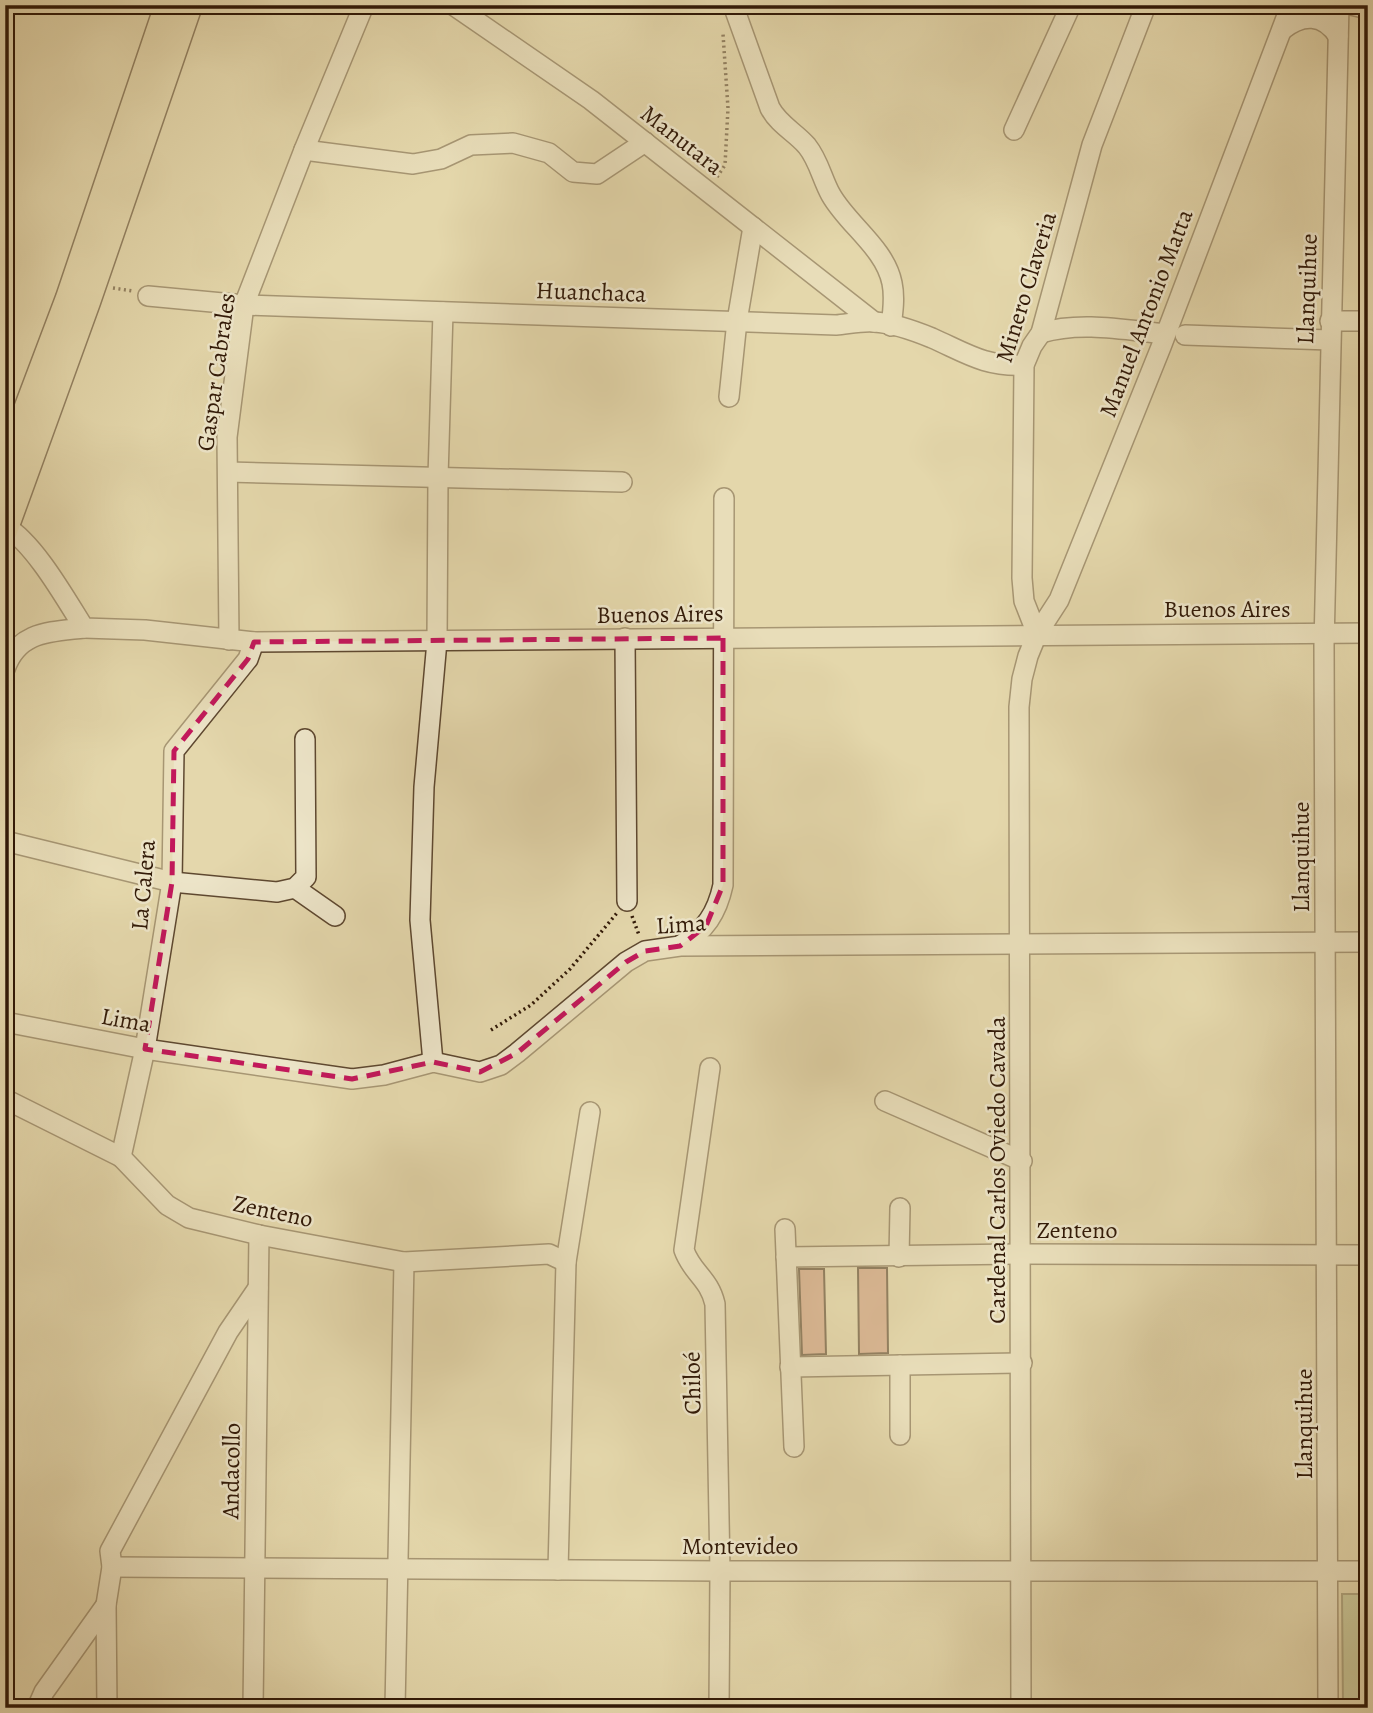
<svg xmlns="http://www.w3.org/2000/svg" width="1373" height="1713" font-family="Alegreya,serif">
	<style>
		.green { fill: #b1bf8c; stroke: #716c4a; stroke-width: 2 }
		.building { fill: #ce9278; stroke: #311907; stroke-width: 2 }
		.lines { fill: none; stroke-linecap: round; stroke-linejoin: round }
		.minor-casing { stroke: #5e4830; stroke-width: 22 }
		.major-casing { stroke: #311907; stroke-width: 27 }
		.path { stroke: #311907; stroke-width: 3.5; stroke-dasharray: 2 3.5; stroke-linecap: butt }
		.minor { stroke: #ede5c9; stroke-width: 19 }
		.major { stroke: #e4d7ac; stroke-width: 24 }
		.marked { fill: none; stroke: #c2185b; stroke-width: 5; stroke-dasharray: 14 9; stroke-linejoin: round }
		.labels { text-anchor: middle; stroke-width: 5; stroke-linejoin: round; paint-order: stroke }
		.street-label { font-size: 24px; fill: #311907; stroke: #ede5c9 }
	</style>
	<rect width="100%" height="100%" fill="#e4d7ac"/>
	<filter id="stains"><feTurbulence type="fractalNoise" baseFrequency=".00286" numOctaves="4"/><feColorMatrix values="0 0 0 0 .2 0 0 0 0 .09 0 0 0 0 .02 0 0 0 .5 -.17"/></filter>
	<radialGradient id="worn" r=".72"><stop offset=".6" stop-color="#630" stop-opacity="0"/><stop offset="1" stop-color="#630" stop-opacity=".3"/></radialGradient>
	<polygon class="green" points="1342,1594 1368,1594 1368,1708 1343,1708"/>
	<g class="building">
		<polygon points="858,1268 887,1268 888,1353 859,1354"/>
		<polygon points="799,1269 824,1269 826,1354 802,1355"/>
	</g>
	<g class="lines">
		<g class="minor-casing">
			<g id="minor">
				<polyline points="453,5 591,100 874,322"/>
				<path d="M 733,5 L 770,108 C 779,125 795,132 807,146 C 819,161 822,179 831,195 C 848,225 885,248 892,283 C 895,297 893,312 891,326"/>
				<polyline points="1351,5 1368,9"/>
				<path d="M 1282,30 C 1302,14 1323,13 1338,36"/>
				<polyline points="1014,130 1071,5"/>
				<polyline points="304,150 413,164 441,159 471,145 513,143 549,153 573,172 597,174 645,142"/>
				<path d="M 148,296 L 244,305 L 836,325 C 848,324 862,321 874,322 C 892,323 915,331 932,338 C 966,353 985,367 1024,365"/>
				<polyline points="1330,321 1368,321"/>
				<path d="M 1041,333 C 1080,321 1125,330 1165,334"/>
				<polyline points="1185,335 1330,340"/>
				<polyline points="729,397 737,321 753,227"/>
				<polyline points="228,472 622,482"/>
				<path d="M 5,526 C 35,544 65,598 84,628 L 145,630 L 254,642 L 1368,633"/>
				<polyline points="1037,634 1024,601 1022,578 1024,365 1032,346 1041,333 1092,145 1146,5"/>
				<polyline points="625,638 627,901"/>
				<polyline points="229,640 227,437 244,305 304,150 364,5"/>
				<path d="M 5,669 C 18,631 50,632 84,628"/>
				<polyline points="5,841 172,882 277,892 295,888 306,877 305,739"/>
				<polyline points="295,888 335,916"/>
				<path d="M 681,945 C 705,931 717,913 723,885 L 724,498"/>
				<polyline points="5,1022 145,1049 352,1079 384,1075 433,1062 480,1072 501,1065 517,1053 626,962 645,951 680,946 1368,942"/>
				<polyline points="433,1062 420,920 424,787 437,641 438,477 443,312"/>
				<path d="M 710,1068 L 684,1250 C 692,1273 709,1278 715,1304 L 720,1571 L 719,1708"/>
				<polyline points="5,1099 121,1157 167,1205 189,1218 259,1235 404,1262 549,1254 566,1262"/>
				<polyline points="885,1101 1022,1161"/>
				<polyline points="121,1157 145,1049 172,882 174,751 248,659 254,642"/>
				<polyline points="785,1229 794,1447"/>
				<polyline points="786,1257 1022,1254 1368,1255"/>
				<polyline points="899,1257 900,1208"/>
				<polyline points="790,1367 1022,1363"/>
				<polyline points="900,1435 900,1365"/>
				<polyline points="112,1567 720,1571 1368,1571"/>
				<polyline points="558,1570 566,1262 590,1112"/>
				<polyline points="37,1708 44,1692 106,1605"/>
				<polyline points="107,1708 106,1605 112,1567 110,1551 228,1332 258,1288"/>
				<polyline points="253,1708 259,1235"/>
				<polyline points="395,1708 404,1262"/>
				<polyline points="1021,1708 1019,707 1022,679 1028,656 1037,634 1059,600 1161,347 1291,5"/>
				<polyline points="1328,1708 1324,645 1339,5"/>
			</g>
		</g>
		<g class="major-casing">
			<g id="major">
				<polyline points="5,465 68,298 167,5"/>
				<polyline points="5,531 88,302 190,5"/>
			</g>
		</g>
		<g class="path">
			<polyline points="717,177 725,165 728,108 723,34"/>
			<polyline points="113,288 133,291"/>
			<polyline points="632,916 639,935"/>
			<polyline points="491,1030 531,1005 570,969 617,913"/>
		</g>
		<use href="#minor" class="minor"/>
		<use href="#major" class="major"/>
	</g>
	<path d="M0 0H1373V1713H0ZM 723,638 L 723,885 L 706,926 L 680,946 L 645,951 L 626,962 L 517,1053 L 480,1072 L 433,1062 L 352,1079 L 145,1049 L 172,882 L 174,751 L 248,659 L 254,642 Z" fill="#e4d7ac" fill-opacity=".55" fill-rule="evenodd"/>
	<path class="marked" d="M 723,638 L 723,885 L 706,926 L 680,946 L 645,951 L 626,962 L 517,1053 L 480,1072 L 433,1062 L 352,1079 L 145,1049 L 172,882 L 174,751 L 248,659 L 254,642 Z"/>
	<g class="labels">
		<g class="street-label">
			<text transform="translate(682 140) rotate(38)" y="8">Manutara</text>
			<text transform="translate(1026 287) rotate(-73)" y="8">Minero Claveria</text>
			<text transform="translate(1307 289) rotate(-88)" y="8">Llanquihue</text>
			<text transform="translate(591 292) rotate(2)" y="8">Huanchaca</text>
			<text transform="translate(1146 313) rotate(-69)" y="8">Manuel Antonio Matta</text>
			<text transform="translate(216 372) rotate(-82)" y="8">Gaspar Cabrales</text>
			<text x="1227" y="617">Buenos Aires</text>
			<text transform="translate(660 614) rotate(-1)" y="8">Buenos Aires</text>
			<text transform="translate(1301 857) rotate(-90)" y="8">Llanquihue</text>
			<text transform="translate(143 885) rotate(-85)" y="8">La Calera</text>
			<text transform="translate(681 924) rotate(-4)" y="8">Lima</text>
			<text transform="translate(126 1020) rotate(10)" y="8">Lima</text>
			<text transform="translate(997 1170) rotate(-90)" y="8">Cardenal Carlos Oviedo Cavada</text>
			<text transform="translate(273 1211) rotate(12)" y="8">Zenteno</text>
			<text x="1077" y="1238">Zenteno</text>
			<text transform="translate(692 1383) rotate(-91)" y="8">Chiloé</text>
			<text transform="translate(1304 1424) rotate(-90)" y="8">Llanquihue</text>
			<text transform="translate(231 1471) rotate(-89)" y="8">Andacollo</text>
			<text x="740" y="1554">Montevideo</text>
		</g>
	</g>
	<rect width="1373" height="1713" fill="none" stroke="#e4d7ac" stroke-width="28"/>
	<rect x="7" y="7" width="1359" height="1699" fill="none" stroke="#311907" stroke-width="3.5"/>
	<rect x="14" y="14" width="1345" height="1685" fill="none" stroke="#311907" stroke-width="2"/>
	<rect width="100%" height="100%" filter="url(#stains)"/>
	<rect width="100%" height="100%" fill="url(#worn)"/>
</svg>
